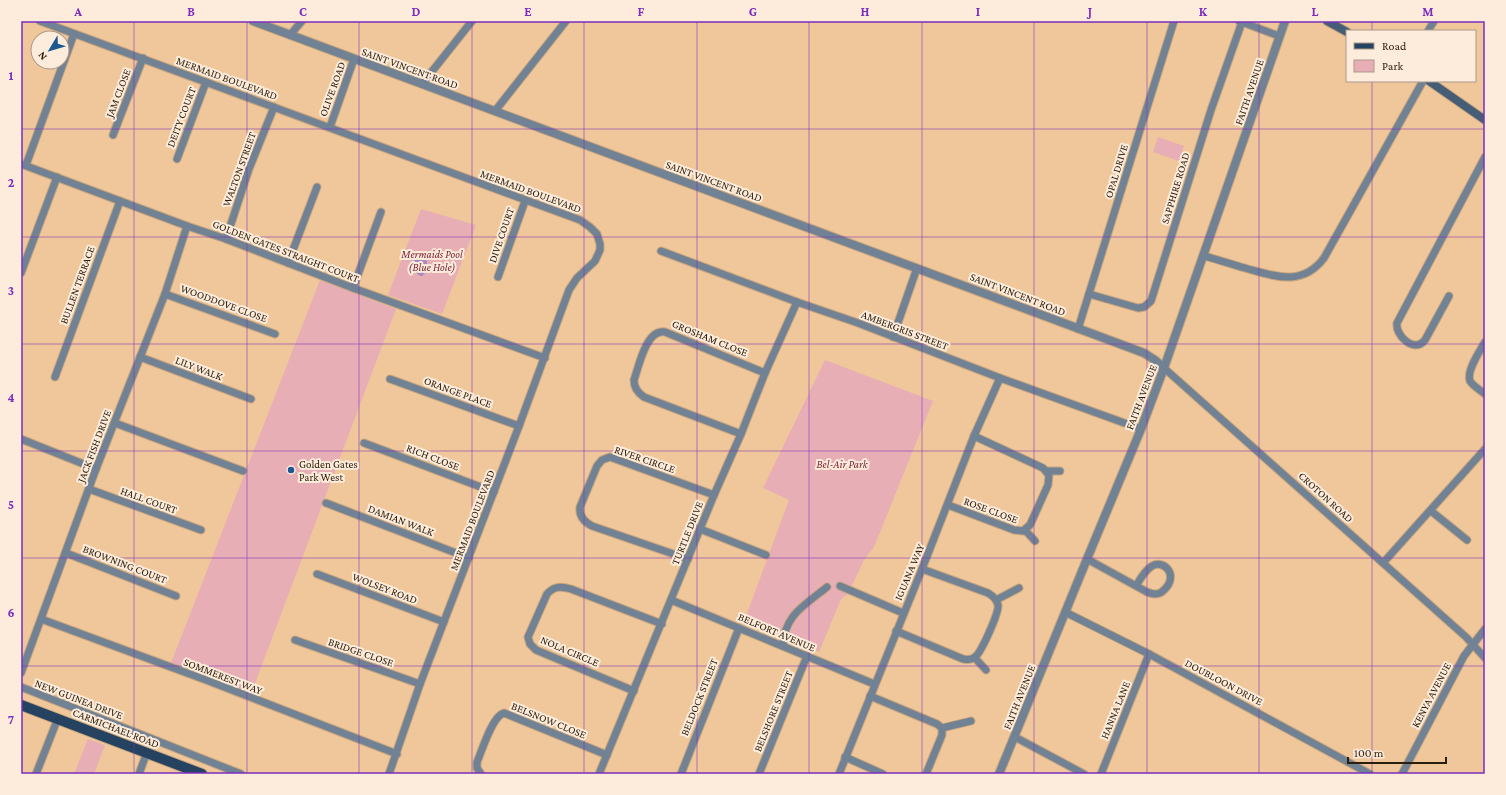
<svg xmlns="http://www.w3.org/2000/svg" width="1506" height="795" font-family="'Crimson Pro',serif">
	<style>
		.green { fill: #e8aeb5 }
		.water { fill: #aa89c3 }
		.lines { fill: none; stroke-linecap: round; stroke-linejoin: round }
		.minor-casing { stroke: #c8a57e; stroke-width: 9 }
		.tertiary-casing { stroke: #c8a57e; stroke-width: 10 }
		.secondary-casing { stroke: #c8a57e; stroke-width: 10 }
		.primary-casing { stroke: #c8a57e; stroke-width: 12 }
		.minor { stroke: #718294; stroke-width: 7 }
		.tertiary { stroke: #718294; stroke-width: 8 }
		.secondary { stroke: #455d76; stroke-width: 8 }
		.primary { stroke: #254361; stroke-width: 10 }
		.grid { fill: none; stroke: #7b2cbf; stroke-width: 1; stroke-opacity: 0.55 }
		.poi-dot { fill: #1c598f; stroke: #fdecdb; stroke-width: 1.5 }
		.labels { text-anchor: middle; stroke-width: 4; stroke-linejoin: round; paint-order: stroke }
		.street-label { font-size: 11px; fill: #2c1e0c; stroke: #fdecdb }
		.park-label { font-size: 11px; font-style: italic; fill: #7a2238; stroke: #fdecdb }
		.poi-label { font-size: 11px; fill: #2c1e0c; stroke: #fdecdb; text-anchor: start }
		.neatline { fill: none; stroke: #7b2cbf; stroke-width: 1.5 }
		.grid-label { font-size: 13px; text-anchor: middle; font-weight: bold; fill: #7b2cbf }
	</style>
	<rect width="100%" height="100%" fill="#efc79a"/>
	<g class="green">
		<polygon points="1158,137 1184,146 1179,161 1153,152"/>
		<polygon points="421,209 476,225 442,314 388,295"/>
		<polygon points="320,280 396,309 251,694 171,663"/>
		<polygon points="825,360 933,401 874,547 864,560 848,594 841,599 819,652 745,619 789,500 763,488"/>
		<polygon points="88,739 105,745 94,774 74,774"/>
	</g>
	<path class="water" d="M 414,255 L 420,255 L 427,261 L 427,271 L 422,276 L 420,276 C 412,270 409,265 414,255 Z"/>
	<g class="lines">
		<g class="minor-casing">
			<g id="minor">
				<polyline points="40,21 580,220 590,227 597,234 600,244 600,250 595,261 577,278 569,290 519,426 420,684 389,774"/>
				<polyline points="1239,21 1279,36"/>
				<polyline points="1428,31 1434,21"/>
				<polyline points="290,35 302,21"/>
				<polyline points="422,84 472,21"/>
				<polyline points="495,111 566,21"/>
				<polyline points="330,127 354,59"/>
				<polyline points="113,135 143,58"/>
				<polyline points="177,159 206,82"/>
				<polyline points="21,164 187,226 226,239 353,288 545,358"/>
				<polyline points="26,165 74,34"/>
				<polyline points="226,239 249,169 274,107"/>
				<polyline points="661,251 797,302 858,323 1000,378 1141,429"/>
				<path d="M 1204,256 C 1219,260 1234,265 1248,269 C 1277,277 1303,286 1324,258 L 1423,81"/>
				<polyline points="288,263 317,187"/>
				<polyline points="21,273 57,177"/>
				<polyline points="498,277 525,201"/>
				<polyline points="353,288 381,212"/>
				<polyline points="165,294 275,334"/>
				<polyline points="1089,294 1138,308 1144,307 1151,301 1211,110 1242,22"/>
				<path d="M 1449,296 L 1425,340 C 1414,354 1395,335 1397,323 L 1485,157"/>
				<polyline points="1078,329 1174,21"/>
				<polyline points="893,337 917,268"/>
				<path d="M 1485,342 C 1480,351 1466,371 1470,381 C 1473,386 1480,390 1485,394"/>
				<polyline points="140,357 251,399"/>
				<polyline points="1164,368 1466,637 1485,658"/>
				<polyline points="55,377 120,201"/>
				<polyline points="390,379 519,426"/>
				<polyline points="115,423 243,471"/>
				<path d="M 741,434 L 644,397 C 638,393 634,388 634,380 C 639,366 646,329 665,332 L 765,373"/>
				<polyline points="21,439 96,469"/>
				<polyline points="364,443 494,492"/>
				<polyline points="1047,471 1060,471"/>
				<polyline points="89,489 201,530"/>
				<polyline points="326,503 469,558"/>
				<polyline points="948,505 1014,530 1023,531 1030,525 1048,485 1049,475 1043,468 974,436"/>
				<polyline points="1431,511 1467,540"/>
				<polyline points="700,529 766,555"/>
				<polyline points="1025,530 1035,541"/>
				<polyline points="66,553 176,596"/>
				<path d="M 688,559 L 592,526 C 584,522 579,516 580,507 L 597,466 L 602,460 L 610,457 L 714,495"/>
				<path d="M 1087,559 L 1147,592 C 1154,595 1159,595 1164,590 C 1179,576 1165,559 1152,566 C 1145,570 1140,579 1136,586"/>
				<polyline points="1383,563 1485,449"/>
				<polyline points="317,574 444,622"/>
				<polyline points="840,586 903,613"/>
				<polyline points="671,600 874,684"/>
				<polyline points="996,600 1019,588"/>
				<polyline points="1065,612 1149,654 1370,774"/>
				<polyline points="41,619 206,680 397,754"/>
				<path d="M 896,631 L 963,659 C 967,660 971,660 975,657 C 981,653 999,613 998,605 C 997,600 993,596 988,593 L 922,569"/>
				<polyline points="295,640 420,684"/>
				<path d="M 783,646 C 784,615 805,605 827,587"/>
				<polyline points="975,658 986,670"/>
				<polyline points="21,673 96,469 165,294 187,226"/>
				<polyline points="21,687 241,774"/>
				<path d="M 634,691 L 536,650 L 530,644 L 528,637 L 547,594 C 554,586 561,586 571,589 L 662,624"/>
				<polyline points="870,696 937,724 942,728 942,735 926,774"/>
				<polyline points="942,728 971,721"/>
				<polyline points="1015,737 1084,774"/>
				<polyline points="845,757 883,774"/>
				<polyline points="36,774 58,718"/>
				<polyline points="139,774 147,752"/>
				<path d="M 481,774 L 477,768 L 477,762 C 482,751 492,716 504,713 L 607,755"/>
				<polyline points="599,774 714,495 741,434 765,373 797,302"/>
				<polyline points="681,774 739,628"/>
				<polyline points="759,774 807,656"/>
				<polyline points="839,774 922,569 974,436 1000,378"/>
				<polyline points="1101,774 1149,654"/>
				<polyline points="1402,774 1464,656 1485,629"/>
			</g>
		</g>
		<g class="tertiary-casing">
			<g id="tertiary">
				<polyline points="253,21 1144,353 1155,360 1164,368"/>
				<polyline points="999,774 1087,559 1141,429 1164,368 1285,21"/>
			</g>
		</g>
		<g class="secondary-casing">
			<g id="secondary">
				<polyline points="1327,21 1347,32"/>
				<polyline points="1429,81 1485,120"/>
			</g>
		</g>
		<g class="primary-casing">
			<polyline id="primary" points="21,705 202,774"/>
		</g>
		<use href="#minor" class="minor"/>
		<use href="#tertiary" class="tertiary"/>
		<use href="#secondary" class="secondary"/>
		<use href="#primary" class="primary"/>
	</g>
	<path class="grid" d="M 134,21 L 134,774M 247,21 L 247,774M 359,21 L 359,774M 472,21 L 472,774M 584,21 L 584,774M 697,21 L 697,774M 809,21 L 809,774M 922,21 L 922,774M 1034,21 L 1034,774M 1147,21 L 1147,774M 1259,21 L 1259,774M 1372,21 L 1372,31M 1372,81 L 1372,774M 21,129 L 1485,129M 21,237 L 1485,237M 21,344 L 1485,344M 21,451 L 1485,451M 21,558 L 1485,558M 21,666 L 1485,666"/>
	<circle class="poi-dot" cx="291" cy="470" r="4"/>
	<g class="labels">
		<g class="street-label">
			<text transform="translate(410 68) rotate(20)" y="4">SAINT VINCENT ROAD</text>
			<text transform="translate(227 78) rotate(20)" y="4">MERMAID BOULEVARD</text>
			<text transform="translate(332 89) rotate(-70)" y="4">OLIVE ROAD</text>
			<text transform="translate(1249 92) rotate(-71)" y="4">FAITH AVENUE</text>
			<text transform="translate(118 93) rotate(-69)" y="4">JAM CLOSE</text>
			<text transform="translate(181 117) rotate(-69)" y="4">DEITY COURT</text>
			<text transform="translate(239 169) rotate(-70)" y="4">WALTON STREET</text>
			<text transform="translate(1116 171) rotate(-73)" y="4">OPAL DRIVE</text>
			<text transform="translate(714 181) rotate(20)" y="4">SAINT VINCENT ROAD</text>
			<text transform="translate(1175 188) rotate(-73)" y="4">SAPPHIRE ROAD</text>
			<text transform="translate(531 191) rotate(20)" y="4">MERMAID BOULEVARD</text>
			<text transform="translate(501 235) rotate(-71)" y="4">DIVE COURT</text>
			<text transform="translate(286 251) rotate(21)" y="4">GOLDEN GATES STRAIGHT COURT</text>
			<text transform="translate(77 285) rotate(-70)" y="4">BULLEN TERRACE</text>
			<text transform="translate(1018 294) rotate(21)" y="4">SAINT VINCENT ROAD</text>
			<text transform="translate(224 303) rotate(20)" y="4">WOODDOVE CLOSE</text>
			<text transform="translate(905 330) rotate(21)" y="4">AMBERGRIS STREET</text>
			<text transform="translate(710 338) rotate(22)" y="4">GROSHAM CLOSE</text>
			<text transform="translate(199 368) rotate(21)" y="4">LILY WALK</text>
			<text transform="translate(458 392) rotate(20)" y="4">ORANGE PLACE</text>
			<text transform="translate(1141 397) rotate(-69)" y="4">FAITH AVENUE</text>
			<text transform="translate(94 446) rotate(-69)" y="4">JACK FISH DRIVE</text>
			<text transform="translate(433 457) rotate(21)" y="4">RICH CLOSE</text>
			<text transform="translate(645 459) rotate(19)" y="4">RIVER CIRCLE</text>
			<text transform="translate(1326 497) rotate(42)" y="4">CROTON ROAD</text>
			<text transform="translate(149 500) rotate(20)" y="4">HALL COURT</text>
			<text transform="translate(991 510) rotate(20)" y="4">ROSE CLOSE</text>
			<text transform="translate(401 520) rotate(21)" y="4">DAMIAN WALK</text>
			<text transform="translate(472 520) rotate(-69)" y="4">MERMAID BOULEVARD</text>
			<text transform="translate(687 533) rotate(-68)" y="4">TURTLE DRIVE</text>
			<text transform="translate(125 564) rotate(21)" y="4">BROWNING COURT</text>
			<text transform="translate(909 572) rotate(-67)" y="4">IGUANA WAY</text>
			<text transform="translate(385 588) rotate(21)" y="4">WOLSEY ROAD</text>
			<text transform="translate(777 632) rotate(23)" y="4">BELFORT AVENUE</text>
			<text transform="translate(570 651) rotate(23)" y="4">NOLA CIRCLE</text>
			<text transform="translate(361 652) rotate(19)" y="4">BRIDGE CLOSE</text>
			<text transform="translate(223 676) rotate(21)" y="4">SOMMEREST WAY</text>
			<text transform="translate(1224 682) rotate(28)" y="4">DOUBLOON DRIVE</text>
			<text transform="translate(1431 695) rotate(-62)" y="4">KENYA AVENUE</text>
			<text transform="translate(699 697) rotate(-68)" y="4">BELDOCK STREET</text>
			<text transform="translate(1019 697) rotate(-68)" y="4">FAITH AVENUE</text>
			<text transform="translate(79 699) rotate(21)" y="4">NEW GUINEA DRIVE</text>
			<text transform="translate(1115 710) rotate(-68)" y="4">HANNA LANE</text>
			<text transform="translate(773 711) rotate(-68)" y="4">BELSHORE STREET</text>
			<text transform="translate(549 720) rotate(22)" y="4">BELSNOW CLOSE</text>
			<text transform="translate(116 728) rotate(21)" y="4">CARMICHAEL ROAD</text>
		</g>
		<g class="park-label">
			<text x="432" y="258">Mermaids Pool<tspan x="432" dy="13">(Blue Hole)</tspan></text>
			<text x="842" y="468">Bel-Air Park</text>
		</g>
		<g class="poi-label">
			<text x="299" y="468">Golden Gates<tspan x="299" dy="13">Park West</tspan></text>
		</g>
	</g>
	<rect width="1506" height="795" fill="none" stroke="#fdecdb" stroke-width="44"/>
	<rect x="1346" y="30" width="130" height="52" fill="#fdecdb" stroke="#a99a88"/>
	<rect x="1354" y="43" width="20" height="6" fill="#254361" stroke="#a99a88"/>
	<text x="1382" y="50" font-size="12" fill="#2c1e0c">Road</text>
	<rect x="1354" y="60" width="20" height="12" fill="#e8aeb5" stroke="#a99a88"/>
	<text x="1382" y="70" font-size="12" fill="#2c1e0c">Park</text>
	<g transform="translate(50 50) rotate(232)"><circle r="19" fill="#fdecdb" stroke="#a99a88"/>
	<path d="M0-3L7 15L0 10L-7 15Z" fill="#1c598f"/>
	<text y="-6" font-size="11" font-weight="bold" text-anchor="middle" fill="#2c1e0c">N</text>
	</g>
	<path d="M1348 757v6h98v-6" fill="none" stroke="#2c1e0c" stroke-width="2"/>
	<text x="1354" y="757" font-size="12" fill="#2c1e0c" stroke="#fdecdb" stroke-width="3" paint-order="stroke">100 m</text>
	<rect x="22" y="22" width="1462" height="751" class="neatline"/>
	<g class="grid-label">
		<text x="78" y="16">A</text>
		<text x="191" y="16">B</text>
		<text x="303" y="16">C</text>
		<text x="416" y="16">D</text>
		<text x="528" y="16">E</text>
		<text x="641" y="16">F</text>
		<text x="753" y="16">G</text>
		<text x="865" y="16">H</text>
		<text x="978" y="16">I</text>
		<text x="1090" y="16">J</text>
		<text x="1203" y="16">K</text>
		<text x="1315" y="16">L</text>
		<text x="1428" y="16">M</text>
		<text x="11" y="80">1</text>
		<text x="11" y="187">2</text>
		<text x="11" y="295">3</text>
		<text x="11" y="402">4</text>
		<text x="11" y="509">5</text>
		<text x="11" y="617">6</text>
		<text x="11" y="724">7</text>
	</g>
</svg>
